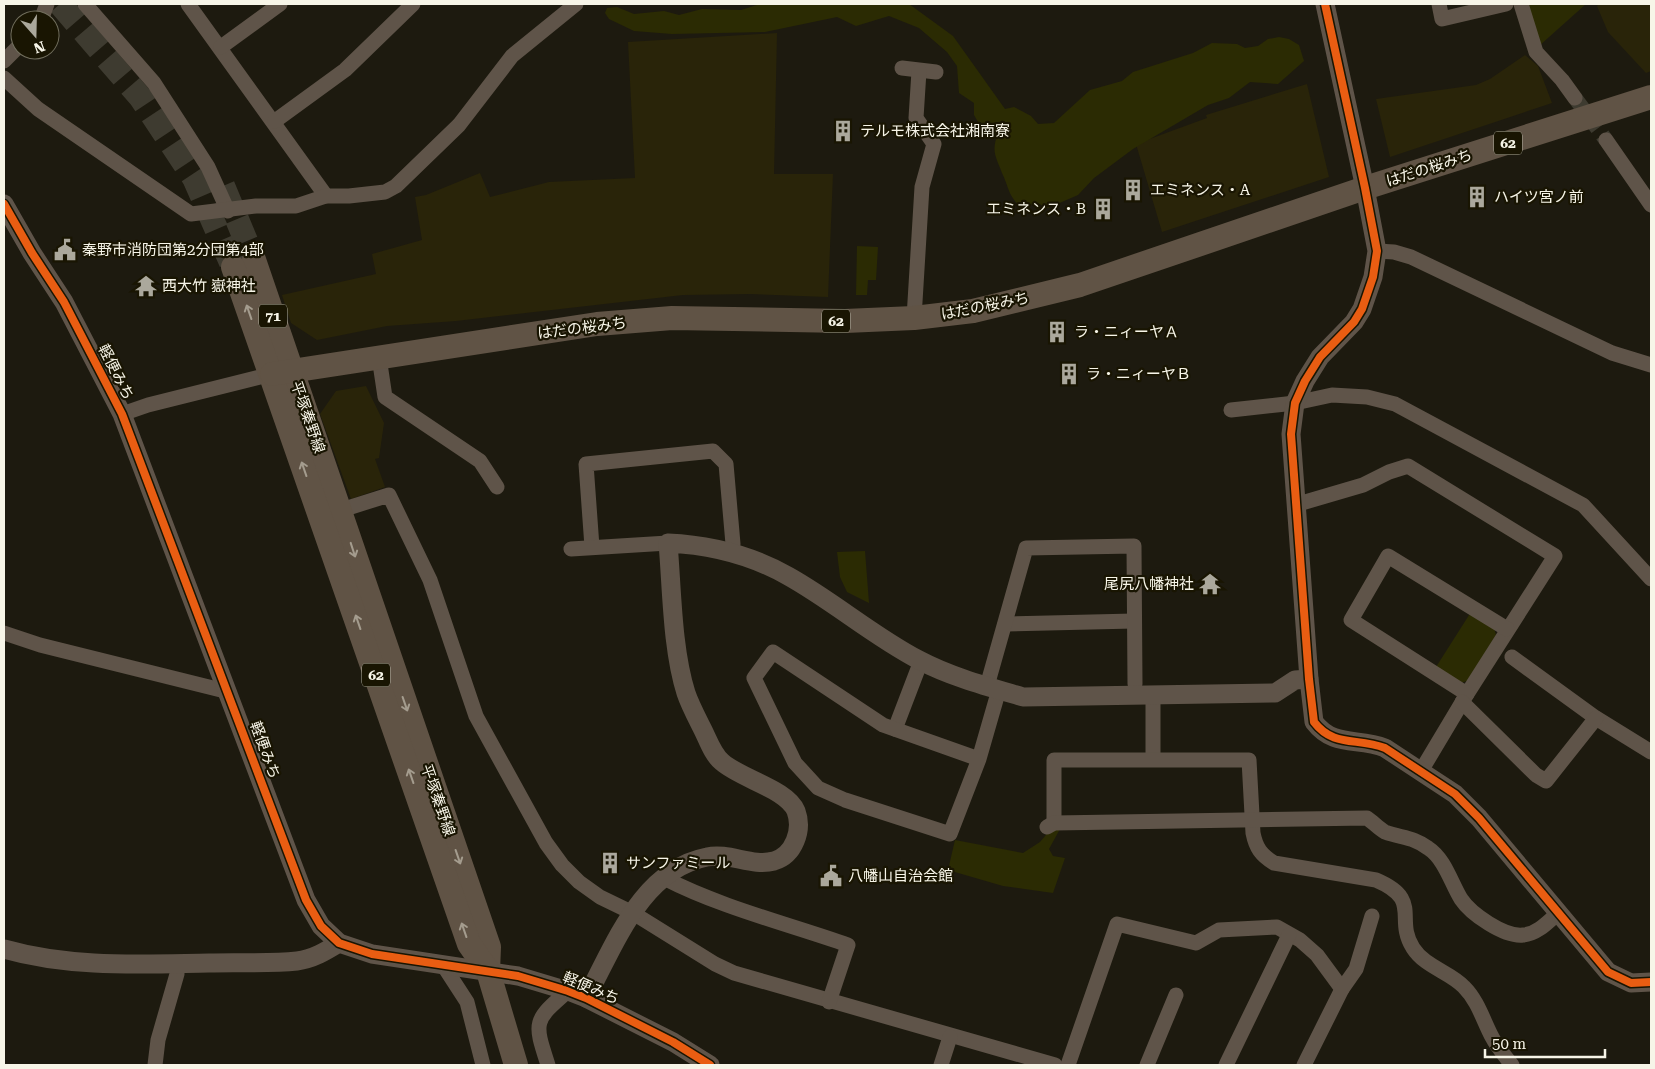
<svg xmlns="http://www.w3.org/2000/svg" width="1655" height="1069" font-family="'Roboto Serif','Noto Sans JP',serif">
	<style>
		.built { fill: #292409 }
		.green { fill: #2b2b03 }
		.lines { fill: none; stroke-linecap: round; stroke-linejoin: round }
		.minor-tunnel { stroke: #3e3b30; stroke-width: 15; stroke-dasharray: 15 8; stroke-linecap: butt }
		.primary-tunnel { stroke: #3e3b30; stroke-width: 24; stroke-dasharray: 24 12; stroke-linecap: butt }
		.minor { stroke: #5f5449; stroke-width: 15 }
		.tertiary { stroke: #5f5449; stroke-width: 19 }
		.primary { stroke: #605345; stroke-width: 24 }
		.cycleway-casing { stroke: #191502; stroke-width: 11 }
		.cycleway { stroke: #e95d12; stroke-width: 8 }
		.oneway { stroke: #a49c8e }
		.labels { text-anchor: middle; stroke-width: 4.5; stroke-linejoin: round; paint-order: stroke }
		.shield { fill: #191502; stroke: #b4b2a3; stroke-width: 1 }
		.shield-label { font-size: 14px; font-weight: bold; fill: #f7f5e8 }
		.poi-label { font-size: 15px; fill: #f7f5e8; stroke: #191502; text-anchor: start }
		.street-label { font-size: 15px; fill: #f7f5e8; stroke: #191502 }
	</style>
	<rect width="100%" height="100%" fill="#1d1a0f"/>
	<g class="built">
		<polygon points="1599,4 1651,5 1651,71 1646,73 1608,32 1597,6"/>
		<polygon points="777,33 774,174 833,174 828,297 750,294 683,295 456,321 387,326 317,340 291,323 282,295 376,274 372,254 422,240 415,197 426,195 480,173 490,197 549,182 635,178 628,42"/>
		<polygon points="1525,55 1538,66 1552,103 1390,157 1376,99 1476,85 1490,79"/>
		<polygon points="1307,84 1329,177 1162,232 1136,144 1207,118 1206,115"/>
		<polygon points="366,386 384,423 379,458 375,459 385,487 351,499 320,414 336,391"/>
	</g>
	<g class="green">
		<path d="M 760,4 L 909,4 L 953,36 L 1005,109 L 1014,107 L 1031,116 L 1038,124 L 1054,123 L 1090,90 L 1122,81 L 1133,72 L 1193,53 L 1212,43 L 1237,44 L 1245,48 L 1258,46 L 1268,39 L 1279,37 L 1289,39 L 1299,45 L 1304,61 L 1278,84 L 1250,82 L 1229,98 L 1208,105 L 1133,149 L 1094,178 L 1078,195 L 1048,208 L 1037,203 L 1021,208 C 1007,193 1010,190 1002,173 C 997,159 992,154 996,139 L 992,133 L 982,129 L 974,115 L 974,103 L 959,93 L 957,66 L 947,52 L 919,28 L 889,16 L 856,26 L 837,17 L 765,32 L 672,34 L 634,31 L 609,19 L 605,13 L 607,8 L 617,7 L 634,14 L 664,11 L 679,15 L 702,9 L 741,10 Z"/>
		<polygon points="1527,4 1586,4 1539,46"/>
		<polygon points="857,246 878,247 876,280 868,280 867,295 856,295"/>
		<polygon points="865,551 869,603 847,592 840,577 837,552"/>
		<polygon points="1471,612 1494,628 1496,635 1467,681 1460,683 1436,667"/>
		<polygon points="1051,829 1060,829 1049,849 1053,856 1065,858 1053,893 1003,886 948,870 955,840 1023,853 1040,842"/>
	</g>
	<g class="lines">
		<polyline class="minor-tunnel" points="1575,98 1606,140"/>
		<g class="primary-tunnel">
			<polyline points="60,4 141,98 194,178 233,267"/>
			<polyline points="223,186 254,260"/>
		</g>
		<g class="minor">
			<polyline points="85,4 154,83 208,167 228,211"/>
			<polyline points="188,4 326,196"/>
			<polyline points="1439,4 1442,19 1506,4"/>
			<polyline points="1521,4 1536,52 1562,80 1575,98"/>
			<polyline points="41,20 47,4"/>
			<polyline points="221,47 280,4"/>
			<polyline points="4,61 20,45"/>
			<polyline points="902,68 936,72"/>
			<polyline points="4,78 38,109 191,214 256,206 296,206 326,196 349,196 385,192 396,186 459,125 512,56 576,4"/>
			<polyline points="275,121 345,70 413,4"/>
			<polyline points="1606,140 1651,205"/>
			<polyline points="1377,251 1394,252 1411,257 1612,353 1651,365"/>
			<polyline points="914,318 922,187 934,144 916,118 919,71"/>
			<polyline points="379,357 385,397 480,461 497,487"/>
			<polyline points="1231,410 1295,403 1332,395 1367,397 1395,404 1583,505 1651,579"/>
			<polyline points="122,414 148,405 272,374"/>
			<polyline points="1295,505 1363,485 1389,472 1408,466 1555,556 1467,694 1421,771"/>
			<polyline points="332,513 389,495 430,580 476,716 546,843 562,865 579,882 600,897 633,913 715,964 734,973 1055,1065"/>
			<polyline points="592,547 586,464 713,451 726,464 733,544 731,552"/>
			<polyline points="571,549 668,543"/>
			<polyline points="1005,624 1134,621"/>
			<polyline points="4,633 40,645 229,692"/>
			<polyline points="1512,657 1596,718 1651,752"/>
			<polyline points="987,686 1026,548 1134,546 1135,684"/>
			<polyline points="1467,694 1351,620 1388,556 1507,629"/>
			<polyline points="1153,695 1153,759"/>
			<polyline points="1462,702 1536,775 1546,781 1596,718"/>
			<polyline points="895,729 921,661"/>
			<polyline points="979,759 883,725 773,652 754,678 795,763 818,788 845,800 950,834 979,759 996,700"/>
			<path d="M 1054,823 L 1054,760 L 1249,760 L 1253,833 C 1256,848 1261,855 1274,863 L 1376,880 C 1423,900 1394,918 1413,948 C 1425,967 1450,972 1464,987 C 1478,1001 1483,1020 1492,1037 C 1497,1047 1505,1056 1512,1065"/>
			<path d="M 1047,827 L 1054,823 L 1367,818 C 1373,822 1379,829 1385,832 C 1401,838 1414,837 1428,848 C 1445,859 1451,883 1461,899 C 1471,914 1504,937 1523,935 C 1537,934 1548,922 1558,913"/>
			<path d="M 664,878 C 720,907 788,924 848,945 L 829,1002"/>
			<polyline points="443,965 467,1002 483,1065"/>
			<polyline points="155,1065 158,1040 177,974 177,963"/>
			<path d="M 548,1065 C 534,1022 533,1021 568,991"/>
			<polyline points="941,1065 950,1037"/>
			<polyline points="1068,1065 1117,924 1196,943 1219,930 1277,927 1300,940 1317,955 1342,989"/>
			<polyline points="1147,1065 1176,995"/>
			<polyline points="1226,1065 1289,935"/>
			<polyline points="1304,1065 1342,989 1356,969 1372,916"/>
		</g>
		<g class="tertiary">
			<path d="M 1325,4 L 1365,188 L 1377,251 L 1373,277 L 1362,309 L 1354,322 L 1320,357 L 1305,381 L 1295,403 L 1291,434 L 1309,679 L 1314,722 C 1334,748 1357,737 1385,748 L 1455,794 L 1479,818 L 1608,972 L 1631,983 L 1651,982"/>
			<polyline points="4,204 32,253 64,302 122,414 306,900 321,926 339,943 372,954 518,976 568,991 586,998 673,1042 710,1065"/>
			<path d="M 4,949 C 71,968 140,964 209,963 C 238,962 269,964 297,961 C 313,959 326,951 339,943"/>
			<path d="M 586,998 C 615,945 641,870 707,857 C 729,852 752,867 774,861 C 794,855 803,830 796,811 C 787,789 741,779 722,762 C 713,755 708,740 703,730 C 697,718 690,705 686,693 C 672,649 672,589 668,543 C 710,545 751,555 788,576 C 833,601 873,636 919,660 C 951,677 989,687 1023,697 L 1275,693 L 1295,680 L 1309,679"/>
		</g>
		<g class="primary">
			<polyline points="254,260 489,947 488,971"/>
			<polyline points="233,267 469,944 488,971 516,1065"/>
			<polyline points="272,374 597,324 672,318 845,321 914,318 973,311 1080,285 1365,188 1651,97"/>
		</g>
		<g class="cycleway-casing">
			<g id="cycleway">
				<path d="M 1325,4 L 1365,188 L 1377,251 L 1373,277 L 1362,309 L 1354,322 L 1320,357 L 1305,381 L 1295,403 L 1291,434 L 1309,679 L 1314,722 C 1334,748 1357,737 1385,748 L 1455,794 L 1479,818 L 1608,972 L 1631,983 L 1651,982"/>
				<polyline points="4,204 32,253 64,302 122,414 306,900 321,926 339,943 372,954 518,976 568,991 586,998 673,1042 710,1065"/>
			</g>
		</g>
		<use href="#cycleway" class="cycleway"/>
	</g>
	<defs><path id="oneway-shaft" d="M-6 0H5M1.5-3L5.5 0L1.5 3" fill="none" stroke-width="1.6" stroke-linecap="round" stroke-linejoin="round" transform="scale(1.25)"/></defs>
	<g class="oneway">
		<use href="#oneway-shaft" transform="translate(249 312) rotate(-109)"/>
		<use href="#oneway-shaft" transform="translate(304 469) rotate(-109)"/>
		<use href="#oneway-shaft" transform="translate(353 550) rotate(72)"/>
		<use href="#oneway-shaft" transform="translate(358 622) rotate(-109)"/>
		<use href="#oneway-shaft" transform="translate(405 704) rotate(71)"/>
		<use href="#oneway-shaft" transform="translate(411 776) rotate(-109)"/>
		<use href="#oneway-shaft" transform="translate(458 857) rotate(71)"/>
		<use href="#oneway-shaft" transform="translate(464 930) rotate(-109)"/>
	</g>
	<defs>
		<g id="building-bare" transform="scale(1.725)"><path d="M-4-6H4V6H1V3H-1V6H-4ZM-2.5-4.3h1.7v1.8h-1.7ZM.8-4.3h1.7v1.8H.8ZM-2.5-1h1.7V.8h-1.7ZM.8-1h1.7V.8H.8Z" fill="#aba89c" stroke="#191502" stroke-width="2.5" paint-order="stroke"/></g>
		<g id="civic-bare" transform="scale(1.725)"><path d="M-.6-6.5H3V-4.5H.6V-3L4-1V1h2V6H-6V1h2V-1L-.6-3ZM-1.2 2.5V6h2.4V2.5Z" fill="#aba89c" stroke="#191502" stroke-width="2.5" paint-order="stroke"/></g>
		<g id="temple-bare" transform="scale(1.725)"><path d="M0-6L5-2H3V0L6.5 2.5H4V6H1.5V3h-3V6H-4V2.5H-6.5L-3 0V-2H-5Z" fill="#aba89c" stroke="#191502" stroke-width="2.5" paint-order="stroke"/></g>
	</defs>
	<g fill-rule="evenodd">
		<use href="#building-bare" x="843" y="131"/>
		<use href="#building-bare" x="1133" y="190"/>
		<use href="#building-bare" x="1477" y="197"/>
		<use href="#building-bare" x="1103" y="209"/>
		<use href="#civic-bare" x="65" y="250"/>
		<use href="#temple-bare" x="146" y="286"/>
		<use href="#building-bare" x="1057" y="332"/>
		<use href="#building-bare" x="1069" y="374"/>
		<use href="#temple-bare" x="1210" y="584"/>
		<use href="#building-bare" x="610" y="863"/>
		<use href="#civic-bare" x="831" y="876"/>
	</g>
	<g class="labels">
		<g class="shield">
			<rect x="1494" y="131.5" width="28" height="23" rx="4"/>
			<rect x="259" y="304.5" width="28" height="23" rx="4"/>
			<rect x="822" y="309.5" width="28" height="23" rx="4"/>
			<rect x="362" y="663.5" width="28" height="23" rx="4"/>
		</g>
		<g class="shield-label">
			<text x="1508" y="148">62</text>
			<text x="273" y="321">71</text>
			<text x="836" y="326">62</text>
			<text x="376" y="680">62</text>
		</g>
		<g class="poi-label">
			<text x="860" y="136">テルモ株式会社湘南寮</text>
			<text x="1150" y="195">エミネンス・A</text>
			<text x="1494" y="202">ハイツ宮ノ前</text>
			<text x="1086" y="214" text-anchor="end">エミネンス・B</text>
			<text x="82" y="255">秦野市消防団第2分団第4部</text>
			<text x="162" y="291">西大竹 嶽神社</text>
			<text x="1074" y="337">ラ・ニィーヤＡ</text>
			<text x="1086" y="379">ラ・ニィーヤＢ</text>
			<text x="1194" y="589" text-anchor="end">尾尻八幡神社</text>
			<text x="626" y="868">サンファミール</text>
			<text x="848" y="881">八幡山自治会館</text>
		</g>
		<g class="street-label">
			<text transform="translate(1429 168) rotate(-18)" y="5">はだの桜みち</text>
			<text transform="translate(985 306) rotate(-11)" y="5">はだの桜みち</text>
			<text transform="translate(582 328) rotate(-7)" y="5">はだの桜みち</text>
			<text transform="translate(116 372) rotate(63)" y="5">軽便みち</text>
			<text transform="translate(308 417) rotate(71)" y="5">平塚秦野線</text>
			<text transform="translate(265 750) rotate(70)" y="5">軽便みち</text>
			<text transform="translate(438 800) rotate(71)" y="5">平塚秦野線</text>
			<text transform="translate(591 988) rotate(23)" y="5">軽便みち</text>
		</g>
	</g>
	<rect width="1655" height="1069" fill="none" stroke="#f7f5e8" stroke-width="10"/>
	<g transform="translate(35 35) rotate(160)"><circle r="24" fill="#191502" stroke="#726f5e"/>
	<path d="M0-4L9 19L0 12L-9 19Z" fill="#aba89c"/>
	<text y="-8" font-size="14" font-weight="bold" text-anchor="middle" fill="#f7f5e8">N</text>
	</g>
	<path d="M1485 1049v8h120v-8" fill="none" stroke="#f7f5e8" stroke-width="2.5"/>
	<text x="1492" y="1049" font-size="15" fill="#f7f5e8" stroke="#191502" stroke-width="4" paint-order="stroke">50 m</text>
</svg>
